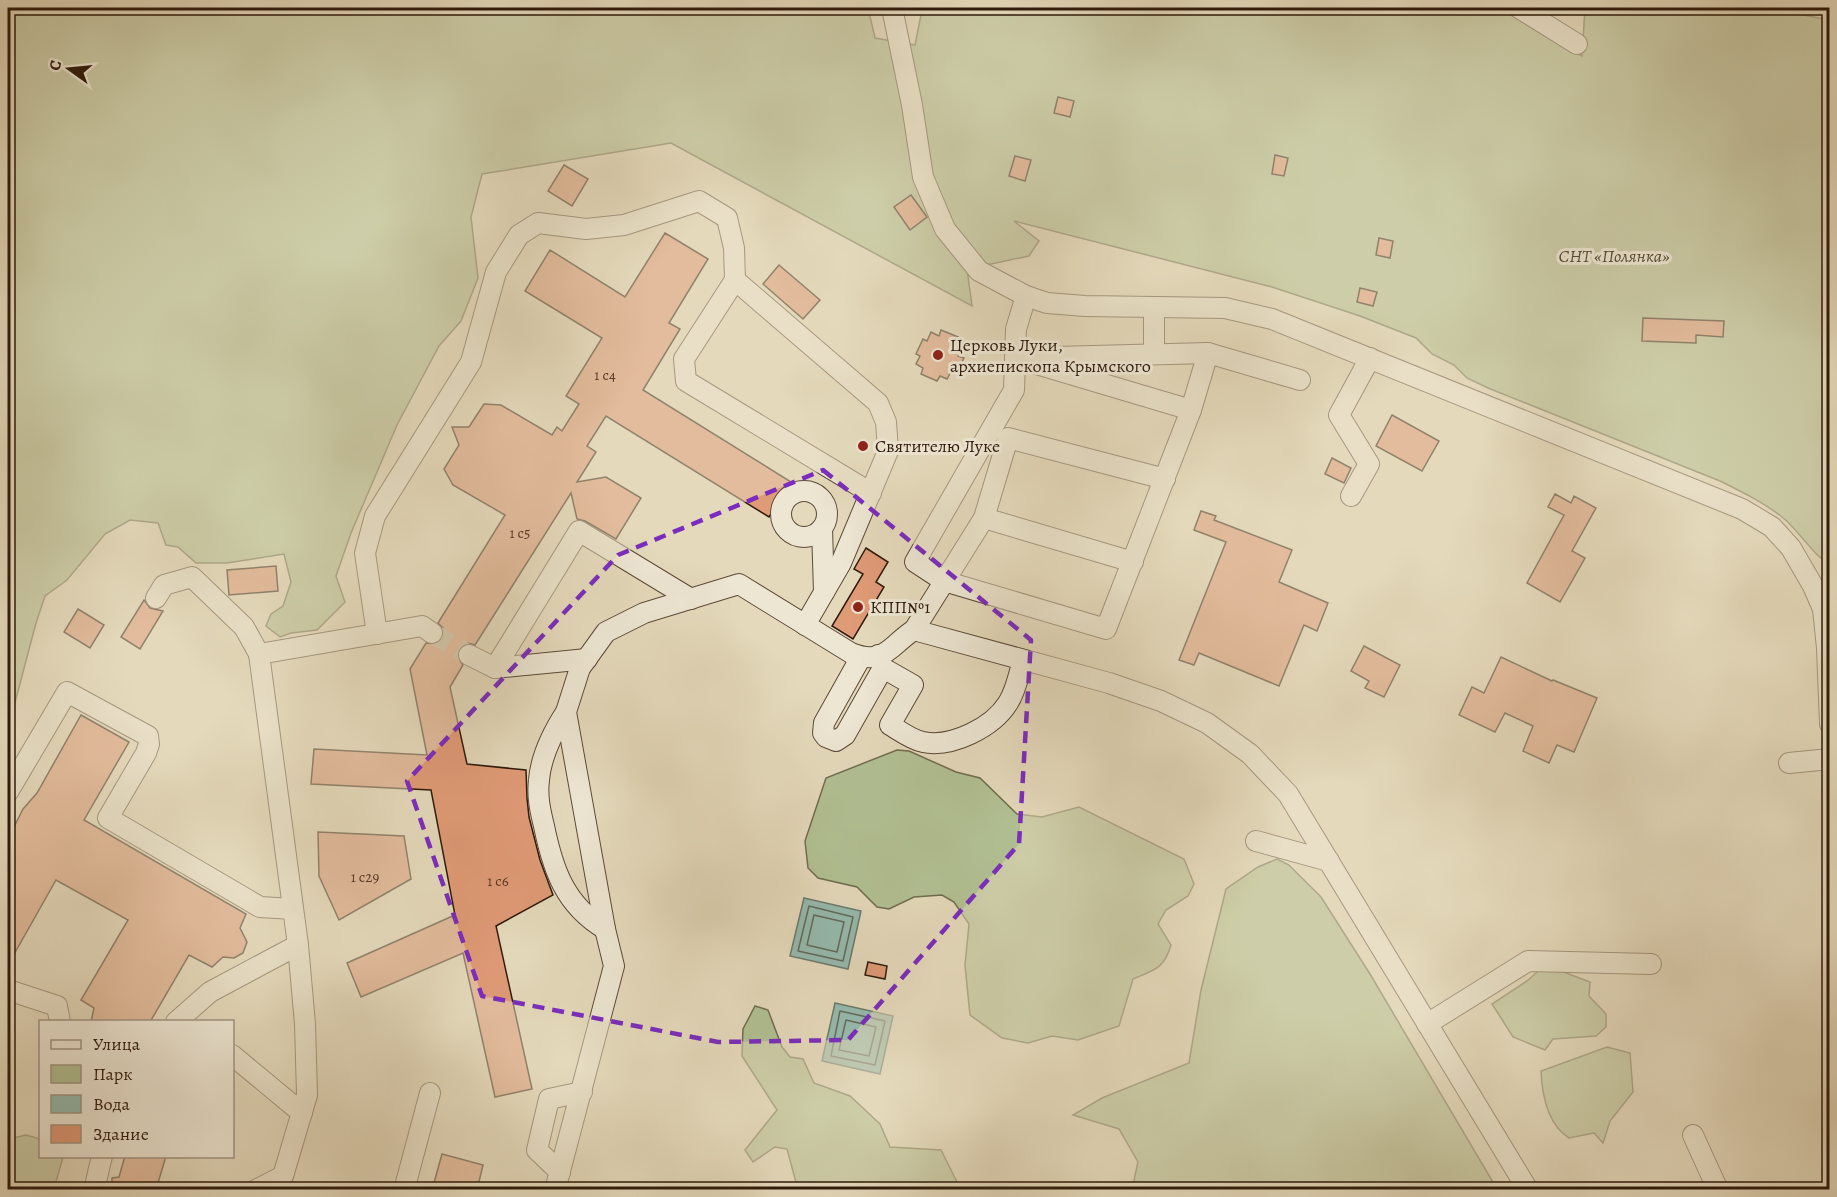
<svg xmlns="http://www.w3.org/2000/svg" width="1837" height="1197" font-family="Alegreya,serif">
	<style>
		.green { fill: #b1c093; stroke: #706d50; stroke-width: 1.5 }
		.water { fill: #95baae; stroke: #6c7a6d; stroke-width: 1.5 }
		.lines { fill: none; stroke-linecap: round; stroke-linejoin: round }
		.shore { stroke: #626a5d; stroke-width: 1.5 }
		.building { fill: #df9a76; stroke: #2e1a0c; stroke-width: 1.5 }
		.minor-tunnel { stroke: #c0b398; stroke-width: 20; stroke-dasharray: 20 10; stroke-linecap: butt }
		.minor-casing { stroke: #5c4a38; stroke-width: 22 }
		.minor { stroke: #ede6d3; stroke-width: 20 }
		.marked { fill: none; stroke: #7b2cbf; stroke-width: 4.5; stroke-dasharray: 12 8; stroke-linejoin: round }
		.poi-dot { fill: #8f2418; stroke: #ede6d3; stroke-width: 2 }
		.labels { text-anchor: middle; stroke-width: 6; stroke-linejoin: round; paint-order: stroke }
		.number-label { font-size: 15px; fill: #5a3a26 }
		.park-label { font-size: 18px; font-style: italic; fill: #554c34; stroke: #ede6d3 }
		.poi-label { font-size: 18px; fill: #2e1a0c; stroke: #ede6d3; text-anchor: start }
	</style>
	<rect width="100%" height="100%" fill="#e4d9bb"/>
	<filter id="stains"><feTurbulence type="fractalNoise" baseFrequency=".00333" numOctaves="4"/><feColorMatrix values="0 0 0 0 .2 0 0 0 0 .09 0 0 0 0 .02 0 0 0 .5 -.17"/></filter>
	<radialGradient id="worn" r=".72"><stop offset=".6" stop-color="#630" stop-opacity="0"/><stop offset="1" stop-color="#630" stop-opacity=".3"/></radialGradient>
	<g class="green">
		<path d="M 8,8 L 868,8 L 875,38 L 915,45 L 921,15 L 918,8 L 1499,8 L 1582,56 L 1585,8 L 1768,8 L 1829,20 L 1829,563 C 1815,558 1797,528 1782,517 C 1763,502 1742,492 1720,481 L 1488,388 L 1467,378 L 1454,365 L 1432,354 L 1416,338 L 1360,316 L 1272,287 L 1014,221 L 1039,241 L 1029,256 L 967,269 L 972,306 L 671,143 L 482,174 L 471,217 L 478,278 L 461,321 L 439,346 L 397,425 L 351,533 L 336,576 L 345,602 L 317,630 L 291,633 L 280,637 L 266,626 L 271,614 L 283,606 L 291,582 L 284,554 L 227,563 L 196,563 L 178,547 L 166,545 L 158,523 L 130,520 L 105,534 L 67,580 L 45,596 L 36,623 L 13,710 L 8,743 Z"/>
		<path d="M 897,750 L 909,751 L 956,772 L 980,778 L 1017,814 L 1042,817 L 1079,807 L 1184,859 L 1194,884 L 1188,896 L 1166,910 L 1158,924 L 1171,945 C 1164,969 1154,970 1133,979 L 1119,1026 L 1078,1040 L 1052,1036 L 1028,1043 L 1002,1038 L 970,1015 L 965,965 L 969,924 L 954,902 L 942,895 L 914,897 L 889,909 L 877,907 L 857,887 L 818,878 L 808,868 L 805,841 L 826,778 Z"/>
		<polygon points="1277,859 1289,865 1321,897 1370,974 1497,1189 1132,1189 1138,1162 1119,1129 1073,1115 1102,1098 1189,1063 1201,990 1226,889 1258,867"/>
		<polygon points="1545,965 1590,982 1589,996 1606,1014 1606,1027 1596,1036 1553,1039 1545,1050 1513,1037 1492,1004 1527,981"/>
		<polygon points="755,1006 768,1010 782,1047 790,1057 803,1059 814,1083 850,1096 880,1124 890,1147 941,1150 959,1186 964,1189 812,1189 797,1186 787,1149 775,1147 753,1162 745,1150 777,1110 742,1056 743,1029"/>
		<path d="M 1607,1047 L 1630,1053 L 1633,1092 L 1610,1121 L 1603,1143 L 1594,1133 L 1569,1138 C 1547,1124 1542,1095 1541,1071 Z"/>
		<polygon points="26,1135 40,1139 40,1156 63,1157 54,1189 8,1189 8,1139"/>
	</g>
	<g class="water">
		<polygon points="804,898 861,911 848,969 790,956"/>
		<polygon points="835,1003 893,1016 880,1074 822,1061"/>
	</g>
	<g class="lines">
		<g class="shore">
			<polygon points="809,906 853,917 843,961 798,951"/>
			<polygon points="814,915 844,922 837,952 807,945"/>
			<polygon points="840,1011 885,1021 875,1065 831,1056"/>
			<polygon points="846,1020 876,1027 869,1056 839,1050"/>
		</g>
	</g>
	<g class="building">
		<polygon points="1058,97 1074,101 1070,117 1054,113"/>
		<polygon points="1275,155 1288,158 1284,176 1272,174"/>
		<polygon points="1015,156 1031,160 1025,181 1009,176"/>
		<polygon points="564,165 588,179 572,206 548,191"/>
		<polygon points="911,195 927,217 910,230 894,207"/>
		<polygon points="665,233 708,259 669,323 680,329 643,390 791,482 769,517 606,416 587,446 596,452 577,482 606,477 641,498 616,539 585,521 577,519 571,493 475,645 468,643 462,645 458,650 457,656 463,665 450,687 467,764 526,770 527,798 529,817 540,860 553,895 496,926 532,1089 495,1097 463,953 361,997 347,963 455,915 431,790 311,784 314,749 427,755 410,669 426,643 437,644 442,639 443,628 438,623 505,515 453,485 444,469 459,445 452,427 469,427 484,404 501,405 552,435 557,427 562,431 579,404 566,396 602,338 525,291 550,250 625,297"/>
		<polygon points="1379,238 1393,241 1390,258 1376,255"/>
		<polygon points="779,265 820,300 803,319 763,284"/>
		<polygon points="1360,288 1377,292 1373,306 1357,302"/>
		<polygon points="1643,318 1724,321 1723,337 1696,335 1696,343 1642,341"/>
		<polygon points="941,330 958,337 955,343 963,347 958,356 964,358 957,373 952,370 947,379 940,376 937,381 921,374 923,368 916,364 920,356 916,354 923,339 927,341 931,332 939,336"/>
		<polygon points="1392,415 1439,441 1422,471 1376,446"/>
		<polygon points="1332,458 1351,468 1344,483 1325,474"/>
		<polygon points="1555,494 1571,503 1574,496 1596,508 1572,551 1585,558 1560,602 1527,583 1564,515 1548,507"/>
		<polygon points="1201,511 1216,516 1214,520 1292,550 1279,582 1328,603 1317,631 1304,625 1279,686 1199,653 1194,665 1179,660 1226,542 1194,530"/>
		<polygon points="866,548 888,562 876,582 884,587 853,639 832,626 863,574 854,569"/>
		<polygon points="276,566 278,591 229,595 227,570"/>
		<polygon points="144,600 150,608 163,611 140,649 121,637"/>
		<polygon points="78,609 104,625 90,648 64,632"/>
		<polygon points="1364,646 1400,665 1384,697 1365,688 1369,681 1351,671"/>
		<polygon points="1501,657 1552,681 1553,680 1597,698 1574,752 1557,745 1549,763 1523,751 1533,726 1505,713 1495,732 1459,715 1472,687 1484,693"/>
		<polygon points="81,715 129,742 84,820 246,914 240,928 247,942 243,953 234,958 223,957 212,967 189,955 150,1022 91,1022 94,1008 81,1000 128,920 56,880 8,965 8,839 23,809 37,793"/>
		<polygon points="318,832 404,836 411,879 339,920 319,876"/>
		<polygon points="868,962 887,966 885,979 865,975"/>
		<polygon points="442,1154 483,1165 477,1190 432,1190"/>
		<polygon points="125,1156 166,1156 156,1190 112,1190 112,1178 119,1177"/>
	</g>
	<g class="lines">
		<polyline class="minor-tunnel" points="432,633 469,655"/>
		<g class="minor-casing">
			<g id="minor">
				<polyline points="892,8 912,105 923,177 945,229 979,271 1026,296 1047,303 1085,306 1225,308 1272,319 1742,509 1772,527 1791,548 1813,586 1823,609 1827,648 1830,724"/>
				<polyline points="1519,8 1577,44"/>
				<polyline points="735,280 878,403 886,422 888,451 841,563 805,625"/>
				<polyline points="1026,296 1016,329 1014,390 915,562 944,581 1106,629 1191,410 1208,353"/>
				<polyline points="1154,354 1154,307"/>
				<polyline points="1016,358 1208,353 1300,380"/>
				<polyline points="1033,363 1191,410"/>
				<circle cx="804" cy="514" r="23"/>
				<polyline points="1351,496 1369,464 1339,415 1370,358"/>
				<polyline points="984,518 1133,562"/>
				<polyline points="822,529 824,592"/>
				<polyline points="156,598 164,585 192,577 244,627 259,654"/>
				<polyline points="914,630 1109,683 1161,701 1207,723 1250,754 1288,794 1528,1190"/>
				<polyline points="377,634 365,553 375,516 471,362 496,272 519,235 538,223 586,229 624,225 699,201 727,218 734,248 735,280 684,359 686,381 871,493"/>
				<polyline points="469,655 495,668 587,659"/>
				<path d="M 878,655 L 883,668 L 913,685 L 890,725 C 900,731 912,740 923,742 C 952,748 993,727 1008,703 C 1016,691 1019,674 1023,660"/>
				<polyline points="861,657 824,723 823,733 826,737 836,741 845,735 883,668"/>
				<polyline points="495,668 579,531 691,599"/>
				<path d="M 566,712 C 553,732 541,755 539,780 C 537,796 540,810 544,826 C 553,870 565,905 605,929"/>
				<polyline points="1789,763 1830,759"/>
				<polyline points="8,792 67,692 148,736 149,744 146,753 108,818 260,907 293,909"/>
				<polyline points="1256,841 1329,861"/>
				<polyline points="8,990 57,1006 60,1022"/>
				<polyline points="176,1022 210,992 298,945"/>
				<polyline points="1427,1024 1528,961 1651,964"/>
				<polyline points="232,1055 302,1113"/>
				<polyline points="1693,1135 1718,1190"/>
				<polyline points="560,1172 537,1150 549,1099 582,1092"/>
				<polyline points="94,1190 102,1156"/>
				<polyline points="256,1190 283,1176 307,1095 305,1024 298,945 259,654 422,626 432,633"/>
				<polyline points="404,1190 430,1093"/>
				<path d="M 555,1190 L 614,966 L 605,929 L 566,712 L 580,668 L 606,632 L 644,613 L 739,584 L 851,653 C 885,667 891,644 914,630 L 984,518 L 1008,438 L 1165,479"/>
			</g>
		</g>
		<use href="#minor" class="minor"/>
	</g>
	<path d="M0 0H1837V1197H0ZM 823,470 L 1031,640 L 1019,844 L 848,1040 L 718,1042 L 482,996 L 407,781 L 618,555 Z" fill="#e4d9bb" fill-opacity=".55" fill-rule="evenodd"/>
	<path class="marked" d="M 823,470 L 1031,640 L 1019,844 L 848,1040 L 718,1042 L 482,996 L 407,781 L 618,555 Z"/>
	<g class="poi-dot">
		<circle cx="938" cy="355" r="6"/>
		<circle cx="863" cy="446" r="6"/>
		<circle cx="858" cy="607" r="6"/>
	</g>
	<g class="labels">
		<g class="number-label">
			<text x="605" y="380">1 с4</text>
			<text x="520" y="538">1 с5</text>
			<text x="365" y="882">1 с29</text>
			<text x="498" y="886">1 с6</text>
		</g>
		<g class="park-label">
			<text x="1614" y="262">СНТ «Полянка»</text>
		</g>
		<g class="poi-label">
			<text x="950" y="351">Церковь Луки,<tspan x="950" dy="21">архиепископа Крымского</tspan></text>
			<text x="875" y="452">Святителю Луке</text>
			<text x="870" y="613">КПП№1</text>
		</g>
	</g>
	<rect width="1837" height="1197" fill="none" stroke="#e4d9bb" stroke-width="30"/>
	<rect x="9" y="9" width="1819" height="1179" fill="none" stroke="#2e1a0c" stroke-width="3"/>
	<rect x="15" y="15" width="1807" height="1167" fill="none" stroke="#2e1a0c" stroke-width="1.5"/>
	<rect x="39" y="1020" width="195" height="138" fill="#ede6d3" stroke="#a19483" stroke-width="1.5"/>
	<rect x="51" y="1040" width="30" height="9" fill="#ede6d3" stroke="#a19483" stroke-width="1.5"/>
	<text x="93" y="1050" font-size="18" fill="#2e1a0c">Улица</text>
	<rect x="51" y="1065" width="30" height="18" fill="#b1c093" stroke="#a19483" stroke-width="1.5"/>
	<text x="93" y="1080" font-size="18" fill="#2e1a0c">Парк</text>
	<rect x="51" y="1095" width="30" height="18" fill="#95baae" stroke="#a19483" stroke-width="1.5"/>
	<text x="93" y="1110" font-size="18" fill="#2e1a0c">Вода</text>
	<rect x="51" y="1125" width="30" height="18" fill="#df9a76" stroke="#a19483" stroke-width="1.5"/>
	<text x="93" y="1140" font-size="18" fill="#2e1a0c">Здание</text>
	<g transform="translate(69 69) rotate(285)" stroke="#ede6d3" stroke-width="4.5" paint-order="stroke">
	<path d="M0-4.5L10 22L0 15L-10 22Z" fill="#2e1a0c"/>
	<text y="-9" font-size="16" font-weight="bold" text-anchor="middle" fill="#2e1a0c">С</text>
	</g>
	<rect width="100%" height="100%" filter="url(#stains)"/>
	<rect width="100%" height="100%" fill="url(#worn)"/>
</svg>
